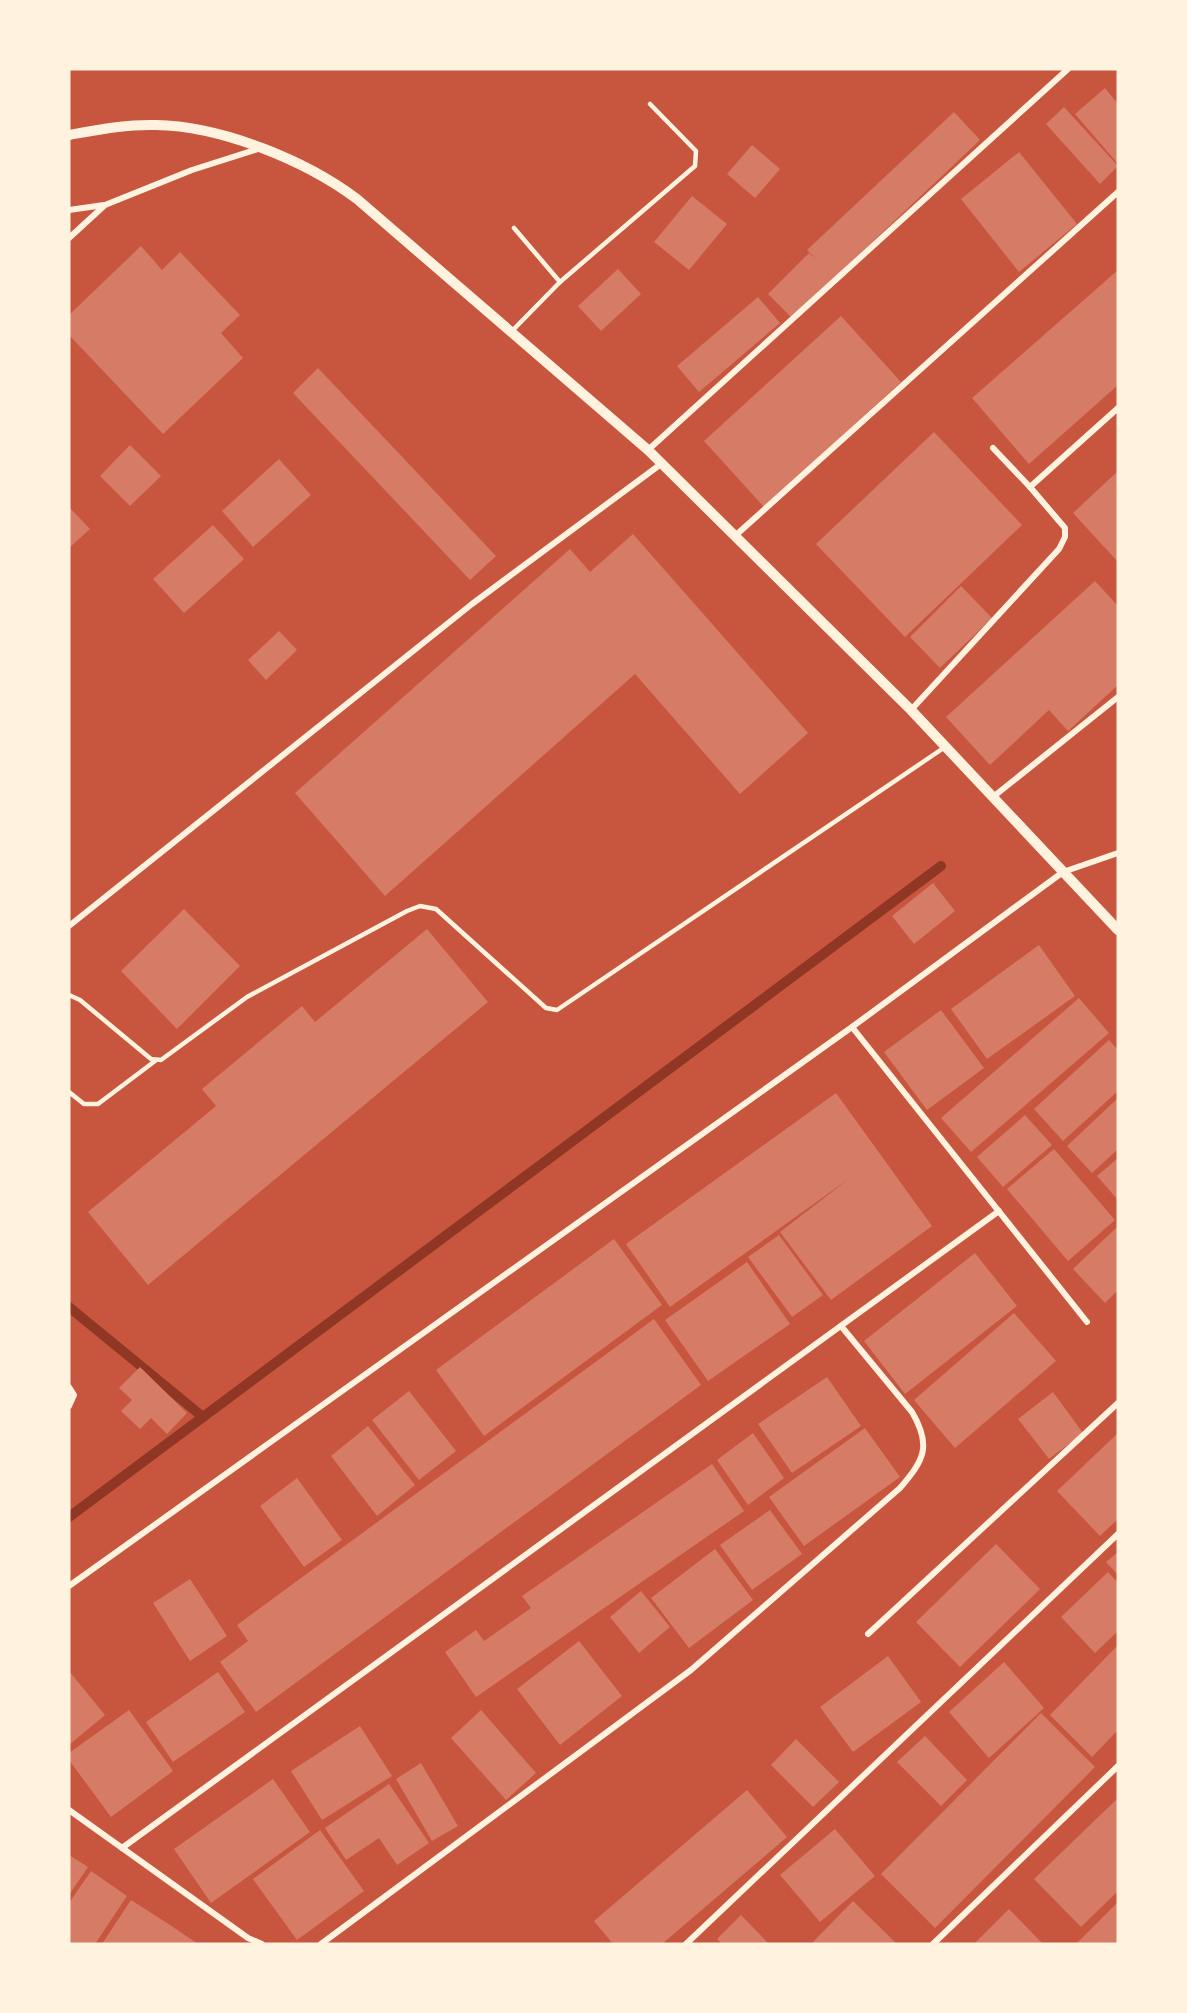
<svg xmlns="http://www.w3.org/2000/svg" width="1187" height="2013" font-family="'DejaVu Sans',sans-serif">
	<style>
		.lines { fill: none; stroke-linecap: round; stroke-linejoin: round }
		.stream { stroke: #8f3625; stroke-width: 10 }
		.building { fill: #d67c66 }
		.service { stroke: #fff3e0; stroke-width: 4.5 }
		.minor { stroke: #fff3e0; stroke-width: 6 }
		.tertiary { stroke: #fff3e0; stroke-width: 10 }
	</style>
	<rect width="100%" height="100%" fill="#c8553d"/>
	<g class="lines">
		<g class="stream">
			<polyline points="69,1307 203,1417"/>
			<polyline points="69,1517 941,866"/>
		</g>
	</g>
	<g class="building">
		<polygon points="1105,88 1118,104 1118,164 1075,114"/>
		<polygon points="1064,107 1118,166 1100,184 1046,124"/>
		<polygon points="954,112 980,140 792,318 768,294 809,253 819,262 807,250"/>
		<polygon points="752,145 780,169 755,198 727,174"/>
		<polygon points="1019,152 1077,224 1019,272 961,199"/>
		<polygon points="692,196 727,224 689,270 654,242"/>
		<polygon points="141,246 162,270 180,252 240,315 221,333 243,358 163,434 69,335 69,315"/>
		<polygon points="618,269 641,294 601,331 578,306"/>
		<polygon points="1118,270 1118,385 1029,464 972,398"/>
		<polygon points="758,297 780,323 699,392 677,366"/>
		<polygon points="841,316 901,382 764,507 704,441"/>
		<polygon points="318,368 496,556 470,580 293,393"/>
		<polygon points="934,432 1022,525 905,637 816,544"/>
		<polygon points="130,445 161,476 130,506 100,476"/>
		<polygon points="279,459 311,495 253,547 222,511"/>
		<polygon points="1118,471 1118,562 1073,513"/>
		<polygon points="69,507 90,529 69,548"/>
		<polygon points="213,525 244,559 184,613 153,579"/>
		<polygon points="633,534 808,733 740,794 635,674 385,896 295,793 570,549 590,572"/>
		<polygon points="1095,581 1118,606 1118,685 1068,731 1049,710 990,765 946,717"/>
		<polygon points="961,586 992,618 940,668 910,637"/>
		<polygon points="279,631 297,650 266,680 248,660"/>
		<polygon points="933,883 955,911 914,944 892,916"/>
		<polygon points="184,909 240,966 177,1029 121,971"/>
		<polygon points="427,929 488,1002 148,1285 88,1212 216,1106 202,1089 302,1006 315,1022"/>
		<polygon points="1039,945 1075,996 987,1059 951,1009"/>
		<polygon points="1079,998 1109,1033 971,1152 941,1118"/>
		<polygon points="941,1010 984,1068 927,1110 884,1052"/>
		<polygon points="1109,1040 1118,1050 1118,1091 1063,1141 1034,1109"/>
		<polygon points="836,1093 932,1226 831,1300 780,1232 850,1178 670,1307 626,1244"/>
		<polygon points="1118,1098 1118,1149 1092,1173 1067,1146"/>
		<polygon points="1025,1115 1052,1145 1003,1187 977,1157"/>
		<polygon points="1054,1149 1115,1220 1068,1261 1007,1189"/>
		<polygon points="1118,1158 1118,1200 1097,1176"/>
		<polygon points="1118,1226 1118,1290 1105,1303 1073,1269"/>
		<polygon points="779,1235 823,1295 792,1317 748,1257"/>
		<polygon points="614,1239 662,1305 484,1436 436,1370"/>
		<polygon points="975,1253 1017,1306 905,1394 864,1341"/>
		<polygon points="747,1262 790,1324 708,1381 665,1320"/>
		<polygon points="1014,1313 1056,1361 955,1448 914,1400"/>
		<polygon points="654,1319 701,1385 256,1712 220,1662 248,1641 237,1625"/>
		<polygon points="140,1367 187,1413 167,1434 151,1418 140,1429 121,1411 132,1400 119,1388"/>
		<polygon points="827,1377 861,1426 792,1473 758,1424"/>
		<polygon points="409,1391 456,1451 419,1480 372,1420"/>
		<polygon points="1053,1392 1083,1433 1049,1459 1018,1419"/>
		<polygon points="368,1426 415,1485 377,1516 331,1456"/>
		<polygon points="865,1428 900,1477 804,1546 769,1497"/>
		<polygon points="753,1433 784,1478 748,1505 717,1460"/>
		<polygon points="1118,1433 1118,1519 1100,1536 1057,1491"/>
		<polygon points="712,1464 744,1511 476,1697 445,1652 476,1630 484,1641 531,1608 522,1596"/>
		<polygon points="297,1478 342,1540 304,1567 260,1506"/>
		<polygon points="770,1510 802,1554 752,1590 720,1545"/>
		<polygon points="996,1544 1040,1589 960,1667 916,1622"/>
		<polygon points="715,1549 753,1600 689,1648 651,1598"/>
		<polygon points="1118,1552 1118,1575 1106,1562"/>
		<polygon points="1108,1572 1118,1583 1118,1631 1095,1653 1061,1617"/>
		<polygon points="190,1579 227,1636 190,1661 153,1603"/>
		<polygon points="641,1591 670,1627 639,1653 610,1617"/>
		<polygon points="579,1641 622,1696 560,1745 517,1689"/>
		<polygon points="1118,1645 1118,1730 1092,1757 1050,1715"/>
		<polygon points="888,1656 921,1702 853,1752 820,1707"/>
		<polygon points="1004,1662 1044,1708 989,1758 949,1712"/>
		<polygon points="69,1671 105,1715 69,1745"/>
		<polygon points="218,1672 245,1712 173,1762 146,1722"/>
		<polygon points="129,1710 173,1771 111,1817 69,1760 69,1753"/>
		<polygon points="481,1710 536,1773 506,1800 451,1738"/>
		<polygon points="1041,1713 1095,1767 935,1928 881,1874"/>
		<polygon points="360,1726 392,1776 322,1820 291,1771"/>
		<polygon points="925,1736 967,1780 941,1806 897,1762"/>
		<polygon points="796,1739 839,1782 813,1807 771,1765"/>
		<polygon points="421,1763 458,1826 432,1841 396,1779"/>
		<polygon points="273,1779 310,1832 211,1903 174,1849"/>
		<polygon points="389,1784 429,1843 397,1865 379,1838 346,1860 325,1828"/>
		<polygon points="747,1790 787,1837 662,1944 613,1944 594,1921"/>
		<polygon points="1118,1798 1118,1891 1081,1927 1034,1879"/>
		<polygon points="835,1829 875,1876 820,1922 780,1875"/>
		<polygon points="320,1830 364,1891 297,1940 253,1879"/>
		<polygon points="69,1855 88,1867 69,1895"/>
		<polygon points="91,1871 127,1896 95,1944 69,1944 69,1903"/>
		<polygon points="131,1900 170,1925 198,1944 102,1944"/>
		<polygon points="853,1901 897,1944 811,1944"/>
		<polygon points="1118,1902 1118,1944 1076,1944"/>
		<polygon points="1009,1909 1043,1944 974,1944"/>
		<polygon points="741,1915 769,1944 722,1944 717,1939"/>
	</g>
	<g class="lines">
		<g class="service">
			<polyline points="514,228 560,282"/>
			<polyline points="512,331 560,282 695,166 696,151 650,104"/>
			<polyline points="69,995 80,1000 151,1059 161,1060 247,997 407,911 420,906 436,909 546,1008 557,1010 945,747"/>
			<polyline points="69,1092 84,1104 98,1104 155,1061"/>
		</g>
		<g class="minor">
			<polyline points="69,210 104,205"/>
			<polyline points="69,238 105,205 192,170 258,149"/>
			<polyline points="993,448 1030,487"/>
			<polyline points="648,450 1068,69"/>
			<polyline points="736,535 1118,192"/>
			<polyline points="911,710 1059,549 1065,537 1065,528 1030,487 1118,408"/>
			<polyline points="993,797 1118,697"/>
			<polyline points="69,926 472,604 661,464"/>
			<polyline points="852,1027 1087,1322"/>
			<polyline points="69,1387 74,1395 69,1406"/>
			<polyline points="69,1586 852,1027 1063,872 1118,853"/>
			<polyline points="868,1634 1118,1403"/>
			<polyline points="69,1810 248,1938 262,1944"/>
			<polyline points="122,1848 999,1211"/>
			<path d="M 321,1944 L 691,1670 L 900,1488 C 924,1460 932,1446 912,1412 L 841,1326"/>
			<polyline points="686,1944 1118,1534"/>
			<polyline points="933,1944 1118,1766"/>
		</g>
		<path class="tertiary" d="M 69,135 C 97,130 127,124 156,125 C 221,126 305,160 357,199 L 648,450 L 911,710 L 1118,930"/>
	</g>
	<rect width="1187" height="2013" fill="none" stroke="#fff3e0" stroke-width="141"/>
</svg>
